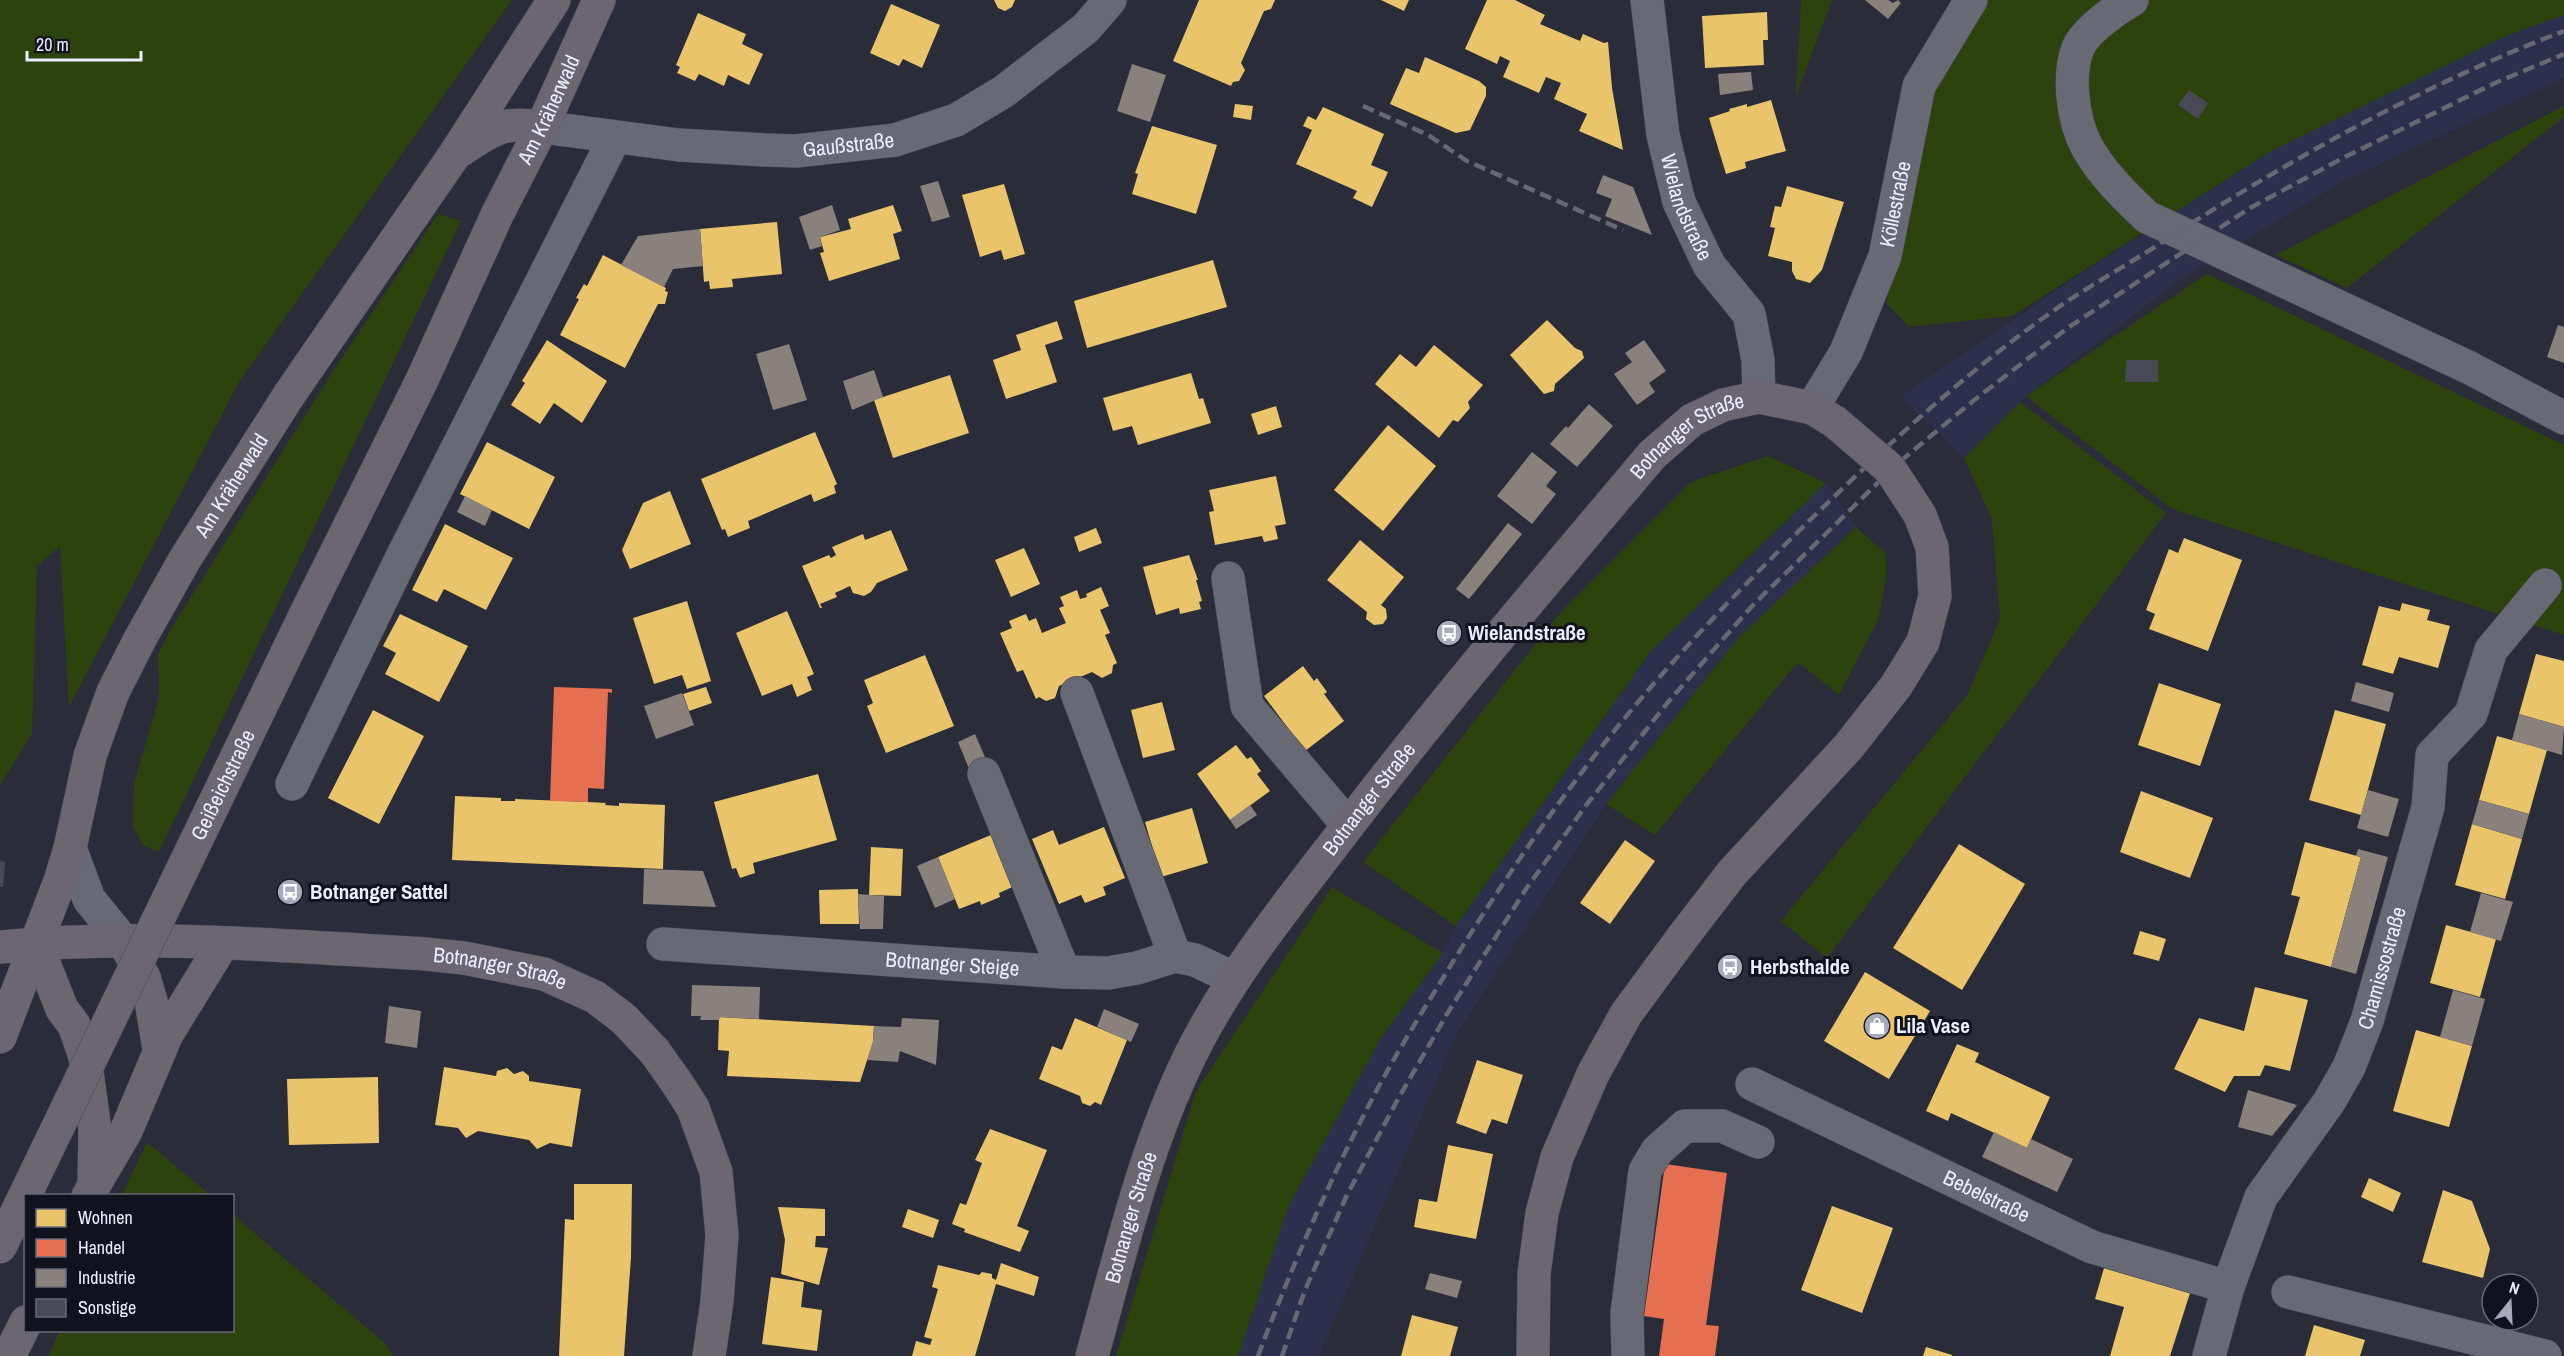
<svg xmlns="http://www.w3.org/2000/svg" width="2564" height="1356" font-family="'Archivo Narrow',sans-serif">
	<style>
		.built { fill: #2c304d }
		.green { fill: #2c430e }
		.homes { fill: #e9c46a }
		.shops { fill: #e76f51 }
		.industry { fill: #8a817c }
		.building { fill: #474955 }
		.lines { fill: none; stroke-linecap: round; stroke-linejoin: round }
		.minor-casing { stroke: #474955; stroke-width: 34 }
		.major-casing { stroke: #474955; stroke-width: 34 }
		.minor { stroke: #676975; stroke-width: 33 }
		.major { stroke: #6b6670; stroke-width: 33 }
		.rail { stroke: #666873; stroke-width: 4.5; stroke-dasharray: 12 6; stroke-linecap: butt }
		.major-bridge-casing { stroke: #474955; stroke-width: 34; stroke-linecap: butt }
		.major-bridge { stroke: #6b6670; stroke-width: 33 }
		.labels { text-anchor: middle; stroke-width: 6; stroke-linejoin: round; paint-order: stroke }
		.street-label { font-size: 21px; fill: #eaeefe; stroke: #10121d }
		.poi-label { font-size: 21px; font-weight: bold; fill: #eaeefe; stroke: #10121d; text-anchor: start }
	</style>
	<rect width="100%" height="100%" fill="#2a2c3a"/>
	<g class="built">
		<polygon points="2564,15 2564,78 2342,182 2181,279 2026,396 1964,458 1901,396 2090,268 2271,151 2508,35"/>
		<polygon points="1826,483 1856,527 1739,637 1606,804 1457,1033 1319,1356 1238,1356 1288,1207 1381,1038 1443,953 1456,926 1651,651"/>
	</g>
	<g class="green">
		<polygon points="0,0 512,0 239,382 69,707 60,546 37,566 32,734 0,785"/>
		<polygon points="1801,0 1832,0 1796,96"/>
		<polygon points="1981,0 2564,0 2564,15 2508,35 2271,151 2012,316 1909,327 1886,303 1926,93"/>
		<polygon points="2564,106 2564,117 2347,288 2276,255"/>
		<polygon points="438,214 461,221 159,852 144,846 133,828 134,784 159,697 158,655 169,632 328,379"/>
		<polygon points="2207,274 2564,445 2564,635 2172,509 2026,396"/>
		<polygon points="2020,402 2166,513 1827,958 1781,921 1968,694 2000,619 1992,519 1964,458"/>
		<polygon points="1768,456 1826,483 1651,651 1456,926 1363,862 1560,613 1691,482"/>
		<polygon points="1856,527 1886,554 1886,580 1878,620 1839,695 1799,663 1792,669 1655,835 1606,804 1739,637"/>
		<polygon points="1332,887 1443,953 1381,1038 1288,1207 1238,1356 1116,1356 1196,1091"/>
		<polygon points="147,1142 210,1195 122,1195"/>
		<polygon points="233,1215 386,1344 393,1356 48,1356 60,1331 232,1330"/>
	</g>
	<g class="homes">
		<polygon points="994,0 1015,0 1012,7 1005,11 998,8"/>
		<polygon points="1199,0 1275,0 1271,9 1264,11 1241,63 1245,70 1239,81 1233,82 1231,86 1173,61"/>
		<polygon points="1381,0 1409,0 1404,11"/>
		<polygon points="1487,0 1515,0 1545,15 1540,24 1580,41 1583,34 1604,43 1608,42 1612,88 1623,150 1579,131 1587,114 1554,99 1561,83 1546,77 1539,93 1503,77 1510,61 1500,56 1497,64 1465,49"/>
		<polygon points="891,4 940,25 922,68 903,59 899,66 870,53"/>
		<polygon points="1767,12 1768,40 1763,40 1764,65 1705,68 1702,16"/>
		<polygon points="698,13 746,34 742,44 763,54 749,85 728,75 724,86 699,74 695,81 677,73 680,67 676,65"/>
		<polygon points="1425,57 1479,81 1486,87 1486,96 1470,130 1456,133 1390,104 1406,68 1419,73"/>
		<polygon points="1771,100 1786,151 1745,162 1746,168 1726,174 1709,118 1730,111 1729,109 1747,104 1747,107"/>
		<polygon points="1235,104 1253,106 1251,120 1233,117"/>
		<polygon points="1323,107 1384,134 1371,165 1388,172 1372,207 1353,198 1357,191 1296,164 1312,130 1303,126 1308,116 1316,120"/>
		<polygon points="1152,126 1217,145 1196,214 1132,194 1138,174 1135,173"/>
		<polygon points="1004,184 1025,254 1004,260 1001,250 980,257 962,195"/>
		<polygon points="1787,186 1844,202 1822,270 1810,283 1796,279 1792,271 1792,262 1768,256 1775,228 1770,227 1775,206 1781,207"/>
		<polygon points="893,205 902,231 893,234 900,259 829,281 820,253 824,252 820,237 851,229 848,219"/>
		<polygon points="777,222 782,274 732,279 733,287 710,289 709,281 704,282 700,229"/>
		<polygon points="603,255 666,288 665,291 668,292 665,304 658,304 625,368 560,335 579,299 576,298 584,284 587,286"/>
		<polygon points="1213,260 1227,307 1087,348 1074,301"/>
		<polygon points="1547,320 1575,348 1582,351 1584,358 1555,384 1554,391 1544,394 1510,355"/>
		<polygon points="1057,321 1063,339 1045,345 1057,382 1006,399 993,360 1021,350 1016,335"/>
		<polygon points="547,340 607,381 582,423 554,403 540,424 511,405 525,383 522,381"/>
		<polygon points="1434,345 1483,385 1468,402 1470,408 1458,422 1453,420 1439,438 1375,384 1400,354 1416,367"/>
		<polygon points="1191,373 1199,399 1203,398 1211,423 1138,445 1132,426 1113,431 1103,398"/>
		<polygon points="950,375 969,433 893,458 874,400"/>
		<polygon points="1276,406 1282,427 1258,435 1251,414"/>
		<polygon points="1388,425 1436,466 1383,531 1334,490"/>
		<polygon points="815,432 837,484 834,486 836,493 814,502 811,494 748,521 750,528 728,537 725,529 722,530 701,479"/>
		<polygon points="487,442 555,477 529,529 460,494"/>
		<polygon points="1276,476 1286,524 1275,526 1278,539 1264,542 1262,536 1215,545 1209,512 1214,511 1209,490"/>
		<polygon points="670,491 691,544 630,569 622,550 643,503"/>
		<polygon points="445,524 513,558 486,610 444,589 437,602 412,590"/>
		<polygon points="1096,528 1102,543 1079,552 1074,537"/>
		<polygon points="891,530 908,570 877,583 871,592 864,596 853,593 850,586 835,593 837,597 820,604 822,608 820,608 802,566 829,555 831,558 836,555 832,547 863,534 865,540"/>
		<polygon points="2184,538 2242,560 2208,651 2149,629 2155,614 2146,610 2169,549 2178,553"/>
		<polygon points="1360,540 1404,577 1381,605 1386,609 1387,618 1383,624 1374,625 1366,619 1367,612 1327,580"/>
		<polygon points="1024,548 1040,584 1011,597 995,560"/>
		<polygon points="1189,555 1198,580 1196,580 1202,601 1199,602 1201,609 1180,614 1179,608 1156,615 1143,567"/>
		<polygon points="1101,587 1109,606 1100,610 1110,633 1105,635 1117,663 1113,665 1112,673 1102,678 1092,672 1059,686 1055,698 1046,701 1039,697 1036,699 1023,670 1017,672 1000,633 1012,628 1009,621 1026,614 1029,621 1036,618 1042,633 1066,623 1059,608 1064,606 1060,597 1077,590 1080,599 1087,597 1086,594"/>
		<polygon points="687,601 711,681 687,689 682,675 654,684 633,618"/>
		<polygon points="2402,603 2430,610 2427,620 2450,626 2438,668 2399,657 2393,674 2362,665 2379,606 2400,611"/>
		<polygon points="787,611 814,674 807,677 812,690 797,697 792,684 762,696 736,633"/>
		<polygon points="400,614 468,646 439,702 385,674 396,653 383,646"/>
		<polygon points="2536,654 2564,661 2564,727 2519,714"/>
		<polygon points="925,655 954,726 886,753 867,706 873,703 864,680"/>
		<polygon points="1303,666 1314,681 1317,678 1327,692 1324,694 1344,721 1305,751 1264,696"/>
		<polygon points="2159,683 2221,704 2200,766 2138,745"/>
		<polygon points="706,687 712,703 689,711 683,694"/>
		<polygon points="1162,702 1175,750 1143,758 1131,710"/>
		<polygon points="373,710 424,736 379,824 328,798"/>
		<polygon points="2335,710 2386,724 2361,815 2309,800"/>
		<polygon points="2497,736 2547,750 2529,814 2479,800"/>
		<polygon points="1236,745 1247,759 1251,757 1261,771 1257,774 1270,791 1230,820 1197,774"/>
		<polygon points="818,774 837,840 753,863 755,873 740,878 736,868 732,869 714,802"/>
		<polygon points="2141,791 2213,818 2190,878 2120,852"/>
		<polygon points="455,796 501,798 501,801 515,801 515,799 588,802 606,803 605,805 619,806 619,803 665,805 663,869 452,860"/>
		<polygon points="1192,808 1208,863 1161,877 1145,822"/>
		<polygon points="2472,824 2522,839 2505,899 2455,885"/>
		<polygon points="1104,827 1125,878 1103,887 1106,895 1085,903 1081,895 1059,904 1032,839 1053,830 1059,845"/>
		<polygon points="998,832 1019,884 999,893 1000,897 981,905 980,901 959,909 938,857"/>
		<polygon points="1625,840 1655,861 1610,924 1580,903"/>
		<polygon points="2305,842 2361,857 2331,967 2284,954 2300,897 2291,895"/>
		<polygon points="1959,844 2025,884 1962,990 1893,948"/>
		<polygon points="871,847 903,849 901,896 869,895"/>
		<polygon points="858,889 859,924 820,924 819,890"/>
		<polygon points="2446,925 2496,939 2480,997 2430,983"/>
		<polygon points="2140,931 2166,939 2159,961 2133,954"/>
		<polygon points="1865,972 1930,1011 1889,1079 1824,1041"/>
		<polygon points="2255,987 2308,1000 2290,1071 2265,1065 2260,1076 2234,1076 2225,1092 2174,1069 2199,1018 2244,1031"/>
		<polygon points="719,1017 874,1026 873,1042 860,1082 727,1076 729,1051 718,1050"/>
		<polygon points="1075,1018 1127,1040 1101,1105 1095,1102 1090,1106 1082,1103 1080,1096 1039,1079 1052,1046 1062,1050"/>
		<polygon points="2416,1030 2472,1046 2449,1127 2393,1111"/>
		<polygon points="1957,1044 1979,1053 1975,1062 2050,1097 2027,1148 1951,1113 1948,1121 1926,1111"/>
		<polygon points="1477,1060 1523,1075 1507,1124 1492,1119 1486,1134 1456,1123"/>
		<polygon points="444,1067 496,1076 497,1071 507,1068 514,1074 523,1071 529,1076 529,1081 581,1089 572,1147 550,1143 537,1149 529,1140 478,1131 466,1138 458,1128 435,1125"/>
		<polygon points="378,1077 379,1143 289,1145 287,1079"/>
		<polygon points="990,1129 1047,1150 1017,1226 1029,1231 1020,1252 964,1232 965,1229 952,1224 960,1203 966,1205 982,1163 975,1160"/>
		<polygon points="1448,1145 1493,1154 1476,1239 1414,1227 1419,1199 1437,1202"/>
		<polygon points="2369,1178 2401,1193 2393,1212 2361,1197"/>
		<polygon points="574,1184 632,1184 631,1257 624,1356 559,1356 565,1219 574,1220"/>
		<polygon points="2443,1190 2472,1201 2490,1249 2483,1278 2422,1262"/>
		<polygon points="1832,1206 1893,1228 1862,1313 1801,1290"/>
		<polygon points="778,1207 825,1209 825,1236 816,1236 815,1247 828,1248 819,1285 781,1274 785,1240"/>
		<polygon points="908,1209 939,1220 933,1238 902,1227"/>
		<polygon points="1001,1263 1039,1277 1034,1296 996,1284 975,1356 912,1356 916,1341 930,1345 932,1339 924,1337 938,1289 932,1287 938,1265 979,1275 982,1272 992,1274 992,1278 996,1280"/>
		<polygon points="2104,1268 2190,1293 2170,1356 2110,1356 2124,1307 2095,1299"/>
		<polygon points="771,1277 804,1282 801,1307 822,1310 817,1351 762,1344"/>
		<polygon points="1412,1315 1458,1327 1450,1356 1401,1356"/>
		<polygon points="2314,1325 2365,1340 2360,1356 2305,1356"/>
		<polygon points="1926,1347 1952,1355 1952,1356 1923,1356"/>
	</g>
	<g class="shops">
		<polygon points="554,687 612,689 612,693 608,692 604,789 588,788 588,802 550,801"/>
		<polygon points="1665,1164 1727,1173 1706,1325 1719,1326 1715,1356 1659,1356 1664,1319 1644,1316"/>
	</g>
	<g class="industry">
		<polygon points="1865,0 1888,0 1893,3 1898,0 1901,3 1888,19"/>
		<polygon points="1132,64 1166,75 1150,122 1117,111"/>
		<polygon points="1751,72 1753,90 1720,95 1718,74"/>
		<polygon points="1603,175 1633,187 1652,235 1605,216 1612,199 1596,193"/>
		<polygon points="938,181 950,217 932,222 920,186"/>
		<polygon points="832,205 840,230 820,237 822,246 810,250 799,217"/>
		<polygon points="700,229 703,266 673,269 664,287 621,265 638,236"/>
		<polygon points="2558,325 2564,327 2564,363 2547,357"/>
		<polygon points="1644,340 1666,371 1649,383 1655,392 1637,405 1614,374 1632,362 1625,353"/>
		<polygon points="789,344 807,400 773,410 756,354"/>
		<polygon points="874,370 883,397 852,410 843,381"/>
		<polygon points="1589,404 1613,426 1577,467 1550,444 1566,426 1568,428"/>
		<polygon points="1532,452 1557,472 1546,486 1556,494 1532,524 1497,496"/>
		<polygon points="465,496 492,510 485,526 457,512"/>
		<polygon points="1508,523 1522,534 1469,599 1456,589"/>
		<polygon points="2356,682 2394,693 2389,712 2351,701"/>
		<polygon points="682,693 694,725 656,739 644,706"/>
		<polygon points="2519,714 2564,727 2562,755 2512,740"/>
		<polygon points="975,734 988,764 970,771 958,742"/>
		<polygon points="2368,790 2399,799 2388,837 2357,828"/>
		<polygon points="2479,800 2529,814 2522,839 2472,824"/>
		<polygon points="1250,805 1257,815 1236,829 1230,820"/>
		<polygon points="2358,849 2388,857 2356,974 2331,967 2361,857 2356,856"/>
		<polygon points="938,857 955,899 935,908 917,866"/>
		<polygon points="644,869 703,871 716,907 643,904"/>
		<polygon points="2481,893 2513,902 2501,941 2470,932"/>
		<polygon points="858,894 884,896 883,929 860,929"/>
		<polygon points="692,985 760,987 759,1019 721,1017 719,1020 700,1020 701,1016 691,1016"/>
		<polygon points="2453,990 2485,999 2472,1046 2440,1037"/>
		<polygon points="389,1006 421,1011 417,1048 385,1043"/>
		<polygon points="1104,1009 1139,1024 1131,1042 1097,1027"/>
		<polygon points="902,1018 939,1020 936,1065 900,1051 898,1062 867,1060 873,1042 874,1026 901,1027"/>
		<polygon points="2248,1090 2297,1105 2272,1136 2238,1127"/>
		<polygon points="1994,1132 2027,1148 2031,1139 2073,1159 2057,1192 1982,1157"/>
		<polygon points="1430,1273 1462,1281 1457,1298 1425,1289"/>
	</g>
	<g class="building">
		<polygon points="2189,90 2208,103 2198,119 2178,105"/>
		<polygon points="2126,360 2158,360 2158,382 2125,382"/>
		<polygon points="0,861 5,862 3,887 0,887"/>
	</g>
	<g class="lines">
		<g class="minor-casing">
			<g id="minor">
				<path id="s1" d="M 1647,0 L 1663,135 L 1679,202 L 1709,265 L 1749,314 L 1758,360 L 1759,397"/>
				<path d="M 2132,0 C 2116,9 2085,31 2078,48 C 2067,76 2073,121 2087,147 C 2102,174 2125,196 2147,217 L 2470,368 L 2564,418"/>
				<path id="s2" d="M 542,127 L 679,145 L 766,150 L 796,151 L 895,140 L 956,120 L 1003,92 L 1086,28 L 1110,0"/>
				<path id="s3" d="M 1812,408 L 1846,352 L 1885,256 L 1919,86 L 1971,0"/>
				<polyline points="1228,578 1247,706 1348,825"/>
				<polyline points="1077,693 1175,956"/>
				<polyline points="984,774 1064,972"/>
				<polyline points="292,784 402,557 614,139"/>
				<polyline points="70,848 89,899 123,941"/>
				<path id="s4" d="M 663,944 L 1064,972 L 1108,973 L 1137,968 L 1175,956 L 1195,960 L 1233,978"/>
				<path id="s5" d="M 1752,1084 L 2092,1247 L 2228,1287"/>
				<polyline points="2288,1292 2545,1356"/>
				<polyline points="1628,1356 1627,1313 1645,1171 1657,1151 1685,1126 1722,1126 1758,1142"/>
				<path id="s6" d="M 2209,1356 L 2228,1287 L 2261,1197 L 2329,1102 L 2349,1067 L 2367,1021 L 2428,807 L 2432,755 L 2471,714 L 2491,650 L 2545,585"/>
			</g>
		</g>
		<g class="major-casing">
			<g id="major">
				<path d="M 461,150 C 494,128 503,121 542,127"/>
				<path id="s7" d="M 310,605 L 422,380 L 497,215 L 542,127 L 599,0"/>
				<polyline points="36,943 62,1009 74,1025 85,1057 95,1130 94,1182"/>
				<polyline points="124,943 144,977 151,1001 159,1049"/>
				<path id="s8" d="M 0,947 C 141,933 284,946 425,954 L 464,958 L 544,974 L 595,997 L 624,1019 L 655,1052 L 677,1083 L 693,1108 L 716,1172 L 722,1235 L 717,1301 L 709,1356"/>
				<path id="s9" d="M 0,1037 L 60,881 L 70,848 L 90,756 L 113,692 L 140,639 L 185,559 L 289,395 L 455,154 L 554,0"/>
				<polyline points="88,1196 126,1131 167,1034 223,943"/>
				<polyline points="9,1356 26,1322"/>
				<path id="s10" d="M 1092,1356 C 1120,1256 1143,1153 1189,1058 C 1227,980 1281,913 1334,844 C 1435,711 1544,583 1652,455 L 1692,420 L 1723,405 L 1759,397 L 1812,408 L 1835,422"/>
				<polyline points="1533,1356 1534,1274 1542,1213 1557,1157 1593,1074 1626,1014 1685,934 1732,873 1849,746 1896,686 1923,642 1935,596 1932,547"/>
			</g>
		</g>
		<use href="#minor" class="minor"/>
		<use href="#major" class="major"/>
		<g class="rail">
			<polyline points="1363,106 1428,135 1467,161 1623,230"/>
			<path d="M 1258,1356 C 1293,1263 1333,1172 1380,1084 C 1403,1042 1429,1001 1454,960 C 1513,865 1577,772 1651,687 C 1701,629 1755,574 1810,520 C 1890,442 1974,365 2066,302 C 2098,281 2132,262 2164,241 C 2290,159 2423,85 2564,31"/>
			<polyline points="1282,1356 1305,1290 1347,1195 1398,1099 1447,1014 1526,889 1587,804 1669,701 1752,606 1897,464 1973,401 2069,327 2250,208 2343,158 2495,83 2564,54"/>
		</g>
		<g class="major-bridge-casing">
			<g id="major-bridge">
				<polyline points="1835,422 1890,469 1920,515 1932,547"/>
				<path id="s11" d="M 0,1247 L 310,605"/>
			</g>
		</g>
		<use href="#major-bridge" class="major-bridge"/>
	</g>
	<defs>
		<g id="bus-disc" transform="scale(1.35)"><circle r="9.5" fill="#a7aab9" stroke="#10121d"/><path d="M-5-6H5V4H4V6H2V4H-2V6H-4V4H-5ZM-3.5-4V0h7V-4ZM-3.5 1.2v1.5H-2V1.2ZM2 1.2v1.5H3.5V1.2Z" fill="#fff"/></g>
		<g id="shop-disc" transform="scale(1.35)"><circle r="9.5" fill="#a7aab9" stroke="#10121d"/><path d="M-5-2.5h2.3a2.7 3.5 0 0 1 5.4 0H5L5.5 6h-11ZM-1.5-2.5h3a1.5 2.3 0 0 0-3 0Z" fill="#fff"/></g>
	</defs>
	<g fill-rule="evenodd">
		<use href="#bus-disc" x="1449" y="633"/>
		<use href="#bus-disc" x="290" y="892"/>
		<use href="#bus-disc" x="1730" y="967"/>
		<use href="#shop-disc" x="1877" y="1026"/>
	</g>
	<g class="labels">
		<g class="street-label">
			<text dy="7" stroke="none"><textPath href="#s7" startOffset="550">Am Kräherwald</textPath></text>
			<text dy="7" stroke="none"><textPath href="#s2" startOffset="308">Gaußstraße</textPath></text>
			<text dy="7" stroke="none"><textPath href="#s1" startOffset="212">Wielandstraße</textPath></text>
			<text dy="7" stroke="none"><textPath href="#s3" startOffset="222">Köllestraße</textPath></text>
			<text dy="7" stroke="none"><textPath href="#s10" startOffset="1116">Botnanger Straße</textPath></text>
			<text dy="7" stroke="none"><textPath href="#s9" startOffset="602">Am Kräherwald</textPath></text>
			<text dy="7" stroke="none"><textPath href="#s11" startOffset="513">Geißeichstraße</textPath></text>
			<text dy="7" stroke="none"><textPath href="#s10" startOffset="630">Botnanger Straße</textPath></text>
			<text dy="7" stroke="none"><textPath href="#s4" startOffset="290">Botnanger Steige</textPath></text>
			<text dy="7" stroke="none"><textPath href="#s6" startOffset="429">Chamissostraße</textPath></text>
			<text dy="7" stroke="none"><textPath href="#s8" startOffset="502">Botnanger Straße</textPath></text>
			<text dy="7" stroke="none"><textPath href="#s5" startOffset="260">Bebelstraße</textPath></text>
			<text dy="7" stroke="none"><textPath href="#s10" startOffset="144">Botnanger Straße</textPath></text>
		</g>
		<g class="poi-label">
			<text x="1468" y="640">Wielandstraße</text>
			<text x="310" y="899">Botnanger Sattel</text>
			<text x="1750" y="974">Herbsthalde</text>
			<text x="1896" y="1033">Lila Vase</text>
		</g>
	</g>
	<rect x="24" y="1194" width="210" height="138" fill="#10121d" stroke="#676a77" stroke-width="1.5"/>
	<rect x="36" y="1209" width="30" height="18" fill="#e9c46a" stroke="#676a77" stroke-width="1.5"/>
	<text x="78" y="1224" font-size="18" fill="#eaeefe">Wohnen</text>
	<rect x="36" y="1239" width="30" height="18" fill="#e76f51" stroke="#676a77" stroke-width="1.5"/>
	<text x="78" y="1254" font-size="18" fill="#eaeefe">Handel</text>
	<rect x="36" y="1269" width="30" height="18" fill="#8a817c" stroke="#676a77" stroke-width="1.5"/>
	<text x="78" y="1284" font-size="18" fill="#eaeefe">Industrie</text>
	<rect x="36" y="1299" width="30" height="18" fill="#474955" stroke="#676a77" stroke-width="1.5"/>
	<text x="78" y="1314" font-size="18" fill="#eaeefe">Sonstige</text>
	<g transform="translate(2510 1302) rotate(18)"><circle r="28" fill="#10121d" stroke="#676a77" stroke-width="1.5"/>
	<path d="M0-4.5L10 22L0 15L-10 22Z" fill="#a7aab9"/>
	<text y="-9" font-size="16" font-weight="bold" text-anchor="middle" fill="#eaeefe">N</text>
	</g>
	<path d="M27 51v9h114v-9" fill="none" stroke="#eaeefe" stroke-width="3"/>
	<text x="36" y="51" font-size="18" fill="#eaeefe" stroke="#10121d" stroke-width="4.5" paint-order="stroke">20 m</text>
</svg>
